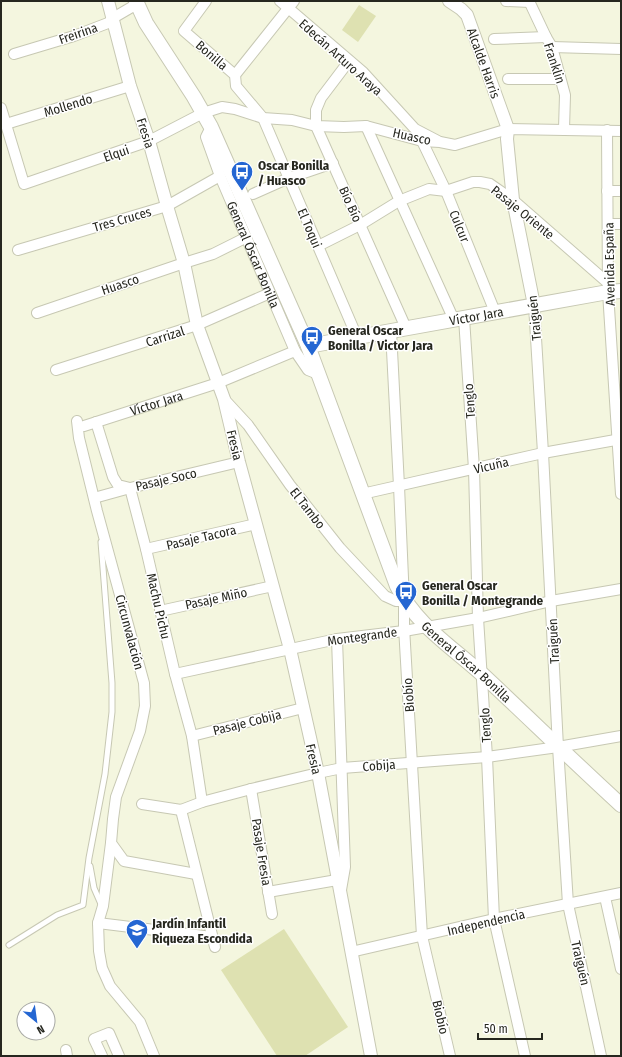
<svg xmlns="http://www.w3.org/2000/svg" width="622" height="1057" font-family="'Fira Sans Condensed',sans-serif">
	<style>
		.green { fill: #dee1b1 }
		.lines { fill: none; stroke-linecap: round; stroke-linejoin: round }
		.service-casing { stroke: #c7c8b3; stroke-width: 7 }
		.minor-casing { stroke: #c7c8b3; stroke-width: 12 }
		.tertiary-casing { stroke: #c7c8b3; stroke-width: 14 }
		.secondary-casing { stroke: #c7c8b3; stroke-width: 16 }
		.service { stroke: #fff; stroke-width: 5 }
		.minor { stroke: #fff; stroke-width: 10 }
		.tertiary { stroke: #fff; stroke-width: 12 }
		.secondary { stroke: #fff; stroke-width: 14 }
		.labels { text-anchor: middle; stroke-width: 3; stroke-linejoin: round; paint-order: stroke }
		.street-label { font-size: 13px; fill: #26271f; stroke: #fff }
		.poi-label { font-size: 13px; font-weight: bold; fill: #26271f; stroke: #fff; text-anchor: start }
	</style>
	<rect width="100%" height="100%" fill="#f4f6df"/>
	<g class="green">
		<polygon points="359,5 376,16 358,42 342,30"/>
		<polygon points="284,929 348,1027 305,1056 277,1056 221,970"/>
	</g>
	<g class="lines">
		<g class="service-casing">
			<g id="service">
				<polyline points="90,866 94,888 101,904"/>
				<polyline points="9,945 57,915 83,905 89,858 105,774 112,712 112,683 101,542"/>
			</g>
		</g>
		<g class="minor-casing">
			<g id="minor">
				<polyline points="206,1 184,31 235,75 236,86 263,118 357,337"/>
				<polyline points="280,1 363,72 415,129 438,141"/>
				<polyline points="506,1 530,2"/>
				<polyline points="529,1 546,37 552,47 565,95 564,129"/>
				<polyline points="494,39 546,37"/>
				<polyline points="552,47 621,49"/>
				<polyline points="14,54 74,36 108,23 113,18 137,4"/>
				<polyline points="349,61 321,98 316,110 316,126 406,328"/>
				<polyline points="235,75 294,1"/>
				<polyline points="508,79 560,79"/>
				<polyline points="1,108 24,184 149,141 203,113 222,107 235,109 263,118 292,120 316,126 344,127 366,126 422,141 440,142 455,145 508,129 621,131"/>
				<polyline points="6,124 130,86"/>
				<polyline points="366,126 454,320"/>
				<path id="s1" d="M 211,127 L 206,137 L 220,176 L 295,351 L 308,370 L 318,374"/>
				<polyline points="607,130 608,292 621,494"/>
				<polyline points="422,141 446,191 495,312"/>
				<polyline points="607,191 621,191"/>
				<polyline points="253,194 289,178 333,163"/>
				<polyline points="608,224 621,224"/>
				<polyline points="318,246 360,225 399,201 429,189 446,191 473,182 480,182 490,184 513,200 608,283"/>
				<polyline points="18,250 167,206 220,176"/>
				<polyline points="534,305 543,453 558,747 568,904 601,1056"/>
				<polyline points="37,313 184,263 213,254 247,237"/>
				<polyline points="464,318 474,469 478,618 487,757 494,919 525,1056"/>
				<polyline points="391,331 399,486 404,601 404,627 422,936 450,1056"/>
				<polyline points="56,370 197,325 270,293"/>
				<polyline points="224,399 248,425 290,485 340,548 385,596 396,601 404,601"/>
				<polyline points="77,421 79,438 97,511 144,683 145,706 140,731 116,797 113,819 111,843 124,861 196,874"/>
				<polyline points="96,422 113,477 118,485 130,488 146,549 175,674 192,736 202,802"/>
				<path id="s2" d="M 84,426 L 218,383 L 295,351"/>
				<polyline points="362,494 543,453 621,439"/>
				<polyline points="94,498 130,488 239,462"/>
				<polyline points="146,549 256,524"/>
				<polyline points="160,611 273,586"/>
				<polyline points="337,639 345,867 341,890"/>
				<polyline points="175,674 337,639 404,631 478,618 551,601 621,589"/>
				<polyline points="192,736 303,708"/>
				<polyline points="251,789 272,914"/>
				<polyline points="142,804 181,810 202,802 251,789 318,773 342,768 487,757 558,747 621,736"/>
				<polyline points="181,810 215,947"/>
				<polyline points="111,843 103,906 98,923 99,951 102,968 110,986 140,1022 154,1056"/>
				<polyline points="268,892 337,880"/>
				<polyline points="605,897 621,969"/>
				<polyline points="98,923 212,937"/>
				<polyline points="351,952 494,919 621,893"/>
				<polyline points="66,1050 67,1056"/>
				<polyline points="102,1056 94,1039 109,1033 119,1056"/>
			</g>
		</g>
		<g class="tertiary-casing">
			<g id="tertiary">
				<polyline points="108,1 130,86 149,141 167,206 184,263 197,325 224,399 239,462 290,649 318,773 371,1056"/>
				<polyline points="449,1 461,9 467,15 508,129 507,139 513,200 534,305"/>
			</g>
		</g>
		<g class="secondary-casing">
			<g id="secondary">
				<path id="s3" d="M 136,1 L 146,23 L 194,97 L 211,127 L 308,346 L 397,586 C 416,625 451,646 483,675 C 529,718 574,762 621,805"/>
				<path id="s4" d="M 308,346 L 608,292 L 621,291"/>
			</g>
		</g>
		<use href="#service" class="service"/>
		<use href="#minor" class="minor"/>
		<use href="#tertiary" class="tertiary"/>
		<use href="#secondary" class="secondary"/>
	</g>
	<defs>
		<g id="bus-pin" transform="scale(1.15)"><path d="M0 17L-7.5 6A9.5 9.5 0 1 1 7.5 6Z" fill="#2466d2" stroke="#fff"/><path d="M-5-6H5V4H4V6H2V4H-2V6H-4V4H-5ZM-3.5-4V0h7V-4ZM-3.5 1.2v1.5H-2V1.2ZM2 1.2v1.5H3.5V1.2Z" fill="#fff"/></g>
		<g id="school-pin" transform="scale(1.15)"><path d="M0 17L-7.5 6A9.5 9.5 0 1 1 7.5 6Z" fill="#2466d2" stroke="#fff"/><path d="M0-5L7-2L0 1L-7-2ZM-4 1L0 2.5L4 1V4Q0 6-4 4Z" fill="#fff"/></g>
	</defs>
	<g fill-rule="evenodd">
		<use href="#bus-pin" x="242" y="172"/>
		<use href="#bus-pin" x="312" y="337"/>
		<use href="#bus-pin" x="406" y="592"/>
		<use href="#school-pin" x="137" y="930"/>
	</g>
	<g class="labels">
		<g class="street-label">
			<text transform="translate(78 33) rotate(-19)" y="5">Freirina</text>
			<text transform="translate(212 55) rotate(41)" y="5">Bonilla</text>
			<text transform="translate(341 57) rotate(42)" y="5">Edecán Arturo Araya</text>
			<text transform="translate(484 63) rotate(70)" y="5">Alcalde Harris</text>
			<text transform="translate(555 63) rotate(72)" y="5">Franklin</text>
			<text transform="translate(68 105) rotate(-17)" y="5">Mollendo</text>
			<text transform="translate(146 133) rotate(72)" y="5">Fresia</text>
			<text transform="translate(412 136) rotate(12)" y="5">Huasco</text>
			<text transform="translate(116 153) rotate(-19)" y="5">Elqui</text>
			<text transform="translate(351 204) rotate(66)" y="5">Bío Bío</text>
			<text transform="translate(523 212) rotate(39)" y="5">Pasaje Oriente</text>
			<text transform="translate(122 219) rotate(-16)" y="5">Tres Cruces</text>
			<text transform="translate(460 226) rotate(68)" y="5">Culcur</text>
			<text transform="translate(310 228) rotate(67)" y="5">El Toqui</text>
			<text dy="5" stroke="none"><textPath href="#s1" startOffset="138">General Óscar Bonilla</textPath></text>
			<text transform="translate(609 264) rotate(-91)" y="5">Avenida España</text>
			<text transform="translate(120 284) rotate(-19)" y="5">Huasco</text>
			<text dy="5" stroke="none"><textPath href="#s4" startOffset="171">Víctor Jara</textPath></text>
			<text transform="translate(534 318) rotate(-96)" y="5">Traiguén</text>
			<text transform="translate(165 336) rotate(-18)" y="5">Carrizal</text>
			<text transform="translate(469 401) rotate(-94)" y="5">Tenglo</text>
			<text dy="5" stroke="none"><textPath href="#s2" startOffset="76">Víctor Jara</textPath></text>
			<text transform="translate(235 445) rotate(76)" y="5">Fresia</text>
			<text transform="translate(491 465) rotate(-13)" y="5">Vicuña</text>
			<text transform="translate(166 479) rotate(-13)" y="5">Pasaje Soco</text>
			<text transform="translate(308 508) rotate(52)" y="5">El Tambo</text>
			<text transform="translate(201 537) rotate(-13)" y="5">Pasaje Tacora</text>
			<text transform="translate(216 598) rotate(-12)" y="5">Pasaje Miño</text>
			<text transform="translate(159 606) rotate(77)" y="5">Machu Pichu</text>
			<text transform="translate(130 632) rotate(75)" y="5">Circunvalación</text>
			<text transform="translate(362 636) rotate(-8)" y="5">Montegrande</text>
			<text transform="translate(553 641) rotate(-93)" y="5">Traiguén</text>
			<text dy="5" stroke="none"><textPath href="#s3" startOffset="746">General Óscar Bonilla</textPath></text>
			<text transform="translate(408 695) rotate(-94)" y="5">Biobío</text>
			<text transform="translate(247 722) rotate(-14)" y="5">Pasaje Cobija</text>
			<text transform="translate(485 725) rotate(-93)" y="5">Tenglo</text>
			<text transform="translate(314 759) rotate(77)" y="5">Fresia</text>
			<text transform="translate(379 765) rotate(-4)" y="5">Cobija</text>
			<text transform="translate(262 852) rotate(81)" y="5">Pasaje Fresia</text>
			<text transform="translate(486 922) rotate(-13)" y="5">Independencia</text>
			<text transform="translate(581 963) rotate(77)" y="5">Traiguén</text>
			<text transform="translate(441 1017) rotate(77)" y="5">Biobío</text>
		</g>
		<g class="poi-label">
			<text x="258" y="170">Oscar Bonilla<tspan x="258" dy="15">/ Huasco</tspan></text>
			<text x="328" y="335">General Oscar<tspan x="328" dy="15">Bonilla / Victor Jara</tspan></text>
			<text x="422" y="590">General Oscar<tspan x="422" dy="15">Bonilla / Montegrande</tspan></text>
			<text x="152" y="928">Jardín Infantil<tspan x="152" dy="15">Riqueza Escondida</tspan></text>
		</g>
	</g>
	<rect width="622" height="1057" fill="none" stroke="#26271f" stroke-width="4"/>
	<g transform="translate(36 1021) rotate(151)"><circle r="19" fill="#ffffff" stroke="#a8a9a5"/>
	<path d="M0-3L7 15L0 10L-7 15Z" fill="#2466d2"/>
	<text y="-6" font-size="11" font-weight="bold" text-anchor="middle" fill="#26271f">N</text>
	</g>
	<path d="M478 1033v6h64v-6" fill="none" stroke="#26271f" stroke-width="2"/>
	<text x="484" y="1033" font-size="12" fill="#26271f" stroke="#ffffff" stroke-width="3" paint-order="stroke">50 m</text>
</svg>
